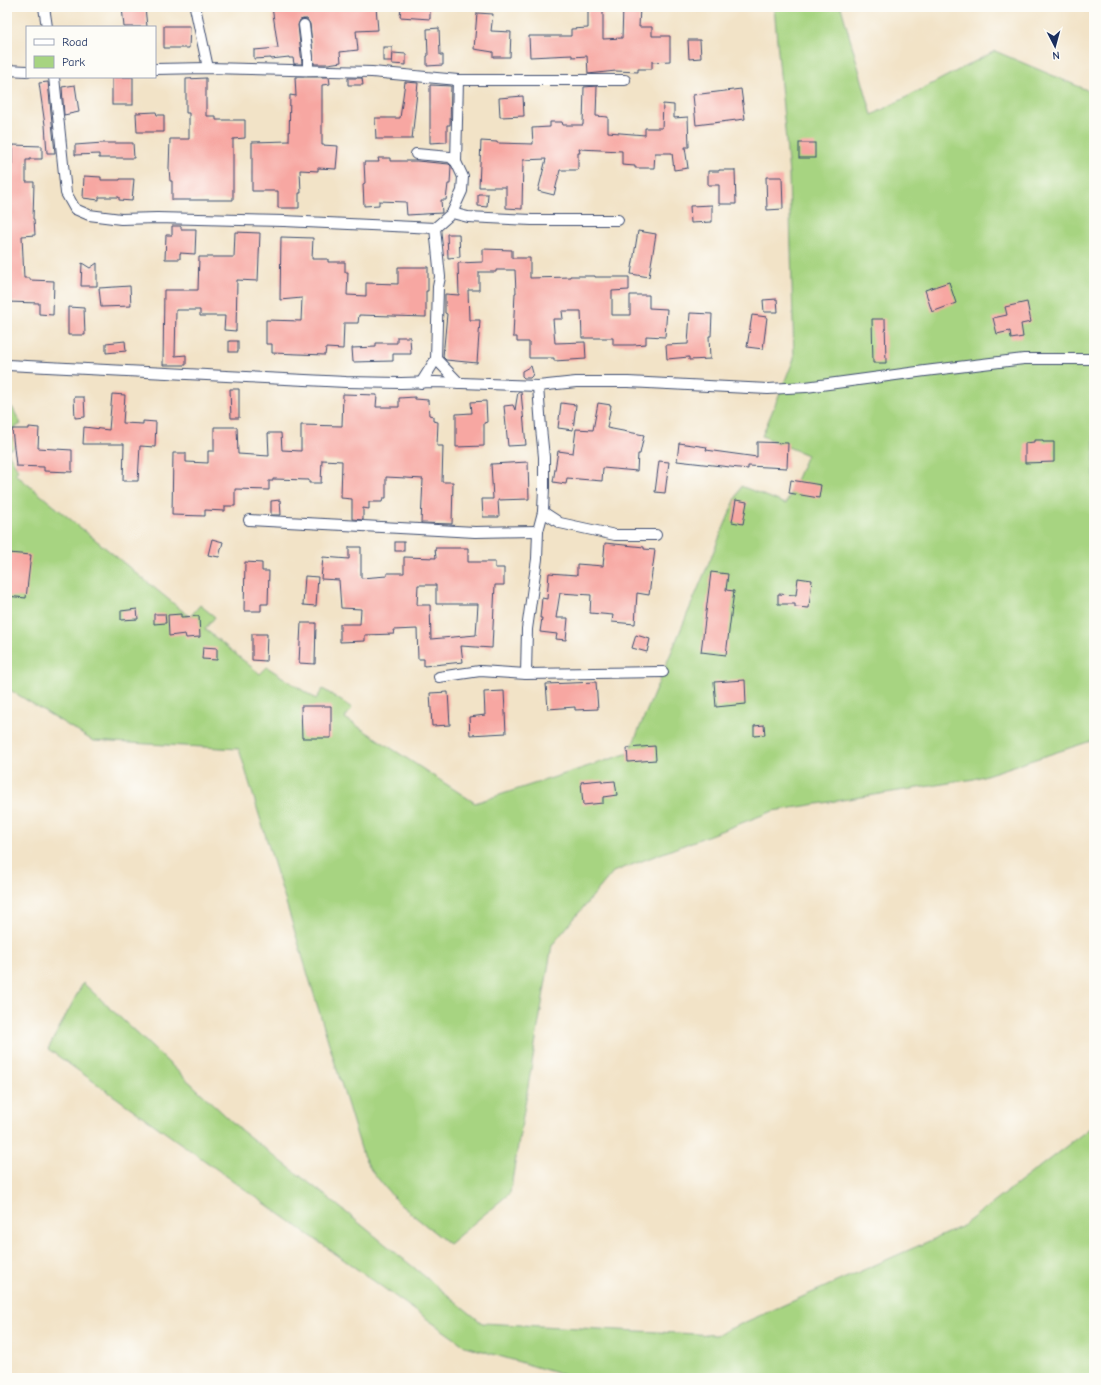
<svg xmlns="http://www.w3.org/2000/svg" width="1101" height="1385" font-family="'Comic Neue',sans-serif">
	<style>
		.green { fill: #a7d481; stroke: #618270 }
		.building { fill: #f7a7a2; fill-rule: evenodd }
		.lines { fill: none; stroke-linecap: round; stroke-linejoin: round }
		.street-casing { stroke: #3b4a6e; stroke-width: 12 }
		.street { stroke: #fff; stroke-width: 10 }
	</style>
	<rect width="100%" height="100%" fill="#fdfcf7"/>
	<filter id="ink" filterUnits="userSpaceOnUse"><feTurbulence type="fractalNoise" baseFrequency=".025" numOctaves="2"/><feDisplacementMap in="SourceGraphic" scale="8" xChannelSelector="R" yChannelSelector="G"/><feConvolveMatrix kernelMatrix="1 2 1 2 8 2 1 2 1" color-interpolation-filters="sRGB"/></filter>
	<filter id="wash" filterUnits="userSpaceOnUse"><feTurbulence type="fractalNoise" baseFrequency=".012" numOctaves="4" result="noise"/><feDisplacementMap in="SourceGraphic" scale="16" xChannelSelector="R" yChannelSelector="G"/><feGaussianBlur stdDeviation="0.9" result="paint"/><feColorMatrix in="noise" values="0 0 0 0 0 0 0 0 0 0 0 0 0 0 0 0 0 1.4 0 .05"/><feComposite in="paint" operator="in"/></filter>
	<g filter="url(#wash)">
		<rect width="100%" height="100%" fill="#f2e3c7"/>
		<g class="green">
			<polygon points="774,7 841,7 872,115 995,51 1094,93 1094,740 974,779 773,811 613,872 552,945 510,1193 449,1244 398,1203 371,1170 363,1155 239,749 93,741 7,688 7,410 12,407 21,424 9,431 16,446 7,451 18,470 15,474 190,617 200,605 215,617 205,629 260,674 267,667 316,699 323,689 352,708 345,718 475,803 629,753 741,486 786,504 807,455 762,436 794,359 789,175"/>
			<polygon points="83,983 242,1131 326,1196 482,1323 716,1335 961,1227 1094,1125 1094,1378 574,1378 465,1346 48,1049"/>
		</g>
		<g id="blocks">
			<g class="building">
				<polygon points="122,7 145,7 147,27 124,27"/>
				<polygon points="272,7 376,7 378,30 356,31 358,50 340,52 341,62 328,64 314,64 310,24 307,19 303,19 300,20 298,25 302,64 294,64 293,58 289,58 289,57 271,59 271,58 254,59 254,50 278,48"/>
				<polygon points="401,7 430,7 430,19 400,17"/>
				<polygon points="588,7 603,7 603,39 622,38 623,7 640,7 639,27 652,27 652,36 670,36 670,61 652,62 652,69 638,69 638,72 616,71 588,74 587,56 572,57 572,55 530,57 529,36 571,36 571,29 588,28"/>
				<polygon points="477,13 493,14 491,31 511,32 510,57 493,57 493,52 474,49"/>
				<polygon points="164,26 190,26 189,48 164,48"/>
				<polygon points="439,28 440,55 443,55 443,65 427,66 427,56 428,56 427,29"/>
				<polygon points="688,40 700,40 701,58 689,59"/>
				<rect x="383" y="47" width="9" height="14"/>
				<polygon points="393,53 406,54 406,65 392,64"/>
				<rect x="112" y="77" width="21" height="28"/>
				<polygon points="295,77 329,77 330,84 322,85 322,145 338,146 336,169 318,168 318,171 300,170 301,193 299,193 299,208 278,208 278,191 252,191 252,142 289,141 290,95 296,96"/>
				<polygon points="206,78 206,116 216,116 216,120 245,120 245,138 233,139 233,200 172,200 172,181 170,181 169,168 170,139 189,139 189,113 186,113 186,79"/>
				<polygon points="348,78 362,78 363,85 348,85"/>
				<polygon points="48,82 55,153 47,153 45,125 39,83"/>
				<polygon points="405,82 418,83 412,139 376,139 375,118 400,118"/>
				<polygon points="75,85 79,112 64,115 62,87"/>
				<polygon points="430,85 451,86 450,125 447,125 447,142 430,143"/>
				<polygon points="597,86 596,116 608,117 608,132 645,135 645,128 662,128 663,104 674,105 674,118 688,117 689,147 685,147 688,168 674,170 672,153 655,153 654,168 635,168 635,166 622,165 622,151 579,149 580,153 578,153 578,170 560,170 554,195 538,191 546,159 523,160 522,209 506,208 506,187 479,187 481,141 497,142 497,143 533,144 532,128 550,127 550,122 562,122 563,125 583,125 584,87"/>
				<polygon points="741,89 745,119 696,125 693,95"/>
				<polygon points="523,96 524,116 500,117 499,98"/>
				<polygon points="156,112 157,115 164,115 164,132 137,132 136,113"/>
				<polygon points="103,143 133,143 134,158 99,158 99,154 75,155 75,145"/>
				<rect x="799" y="143" width="16" height="15"/>
				<polygon points="12,145 42,146 42,159 30,159 30,160 26,160 26,182 34,182 33,219 34,219 35,235 22,236 24,278 30,278 30,280 54,281 53,315 39,314 39,303 7,302 7,278 8,279 7,250 7,164 12,164"/>
				<polygon points="378,158 390,158 390,161 417,161 449,164 451,166 450,184 448,184 446,200 441,200 442,213 407,215 406,202 379,201 379,205 364,206 363,184 365,183 364,162 379,162"/>
				<polygon points="719,170 735,170 736,204 719,204 719,185 708,185 708,171 719,171"/>
				<polygon points="84,176 101,177 101,180 120,180 120,179 134,179 132,201 119,200 119,197 99,197 99,200 83,198"/>
				<polygon points="766,177 782,177 783,209 767,210"/>
				<polygon points="478,194 488,194 487,207 478,206"/>
				<polygon points="712,205 712,222 691,223 690,206"/>
				<polygon points="172,226 181,226 181,229 196,229 195,254 180,253 180,259 165,259 166,235 172,235"/>
				<polygon points="638,231 656,234 649,277 631,274"/>
				<polygon points="235,232 260,233 258,281 237,280 236,331 224,330 225,316 200,316 200,310 176,310 175,356 186,355 186,365 163,365 164,290 198,290 199,257 234,257"/>
				<polygon points="447,234 459,234 460,257 448,258"/>
				<polygon points="281,237 313,238 312,259 328,259 328,262 345,262 345,272 348,272 347,295 366,296 366,283 398,284 398,267 428,267 428,291 426,291 426,317 359,315 358,323 344,323 343,349 326,348 325,355 272,353 272,344 266,344 266,320 301,321 302,298 280,300"/>
				<polygon points="483,249 512,250 512,258 530,258 530,278 570,277 570,276 595,276 595,277 629,277 629,290 612,291 612,315 630,315 630,295 649,295 649,308 667,309 665,337 646,336 646,344 633,345 613,345 613,338 582,338 581,311 562,311 563,319 553,319 555,343 585,342 586,359 554,361 554,358 529,358 529,342 517,342 517,337 513,337 515,293 516,293 515,270 496,270 496,272 479,272 479,290 468,290 469,320 480,320 477,363 446,360 443,357 447,314 445,313 445,294 459,295 458,263 483,262"/>
				<polygon points="82,263 90,268 97,263 97,286 81,286"/>
				<polygon points="949,282 956,303 932,312 925,290"/>
				<polygon points="130,286 131,306 101,307 99,288"/>
				<polygon points="777,299 778,312 764,312 763,300"/>
				<polygon points="1027,302 1031,322 1021,324 1023,337 1011,339 1010,331 997,334 993,318 1007,315 1005,307"/>
				<polygon points="68,307 84,308 85,335 68,335"/>
				<polygon points="690,313 712,314 711,336 709,336 710,359 689,360 689,357 667,359 666,345 688,344"/>
				<polygon points="752,315 767,317 763,349 747,347"/>
				<polygon points="872,319 885,319 886,363 873,363"/>
				<polygon points="397,337 410,337 411,354 393,354 393,361 353,362 352,348 376,347 376,343 397,343"/>
				<polygon points="125,341 126,351 106,353 106,343"/>
				<rect x="229" y="341" width="9" height="11"/>
				<polygon points="531,366 533,373 532,376 530,378 524,378 522,376 522,371"/>
				<polygon points="230,389 239,389 239,418 231,418"/>
				<polygon points="518,392 521,392 526,445 508,446 504,406 513,405 515,410"/>
				<polygon points="112,394 125,395 123,423 143,424 143,421 156,422 155,447 140,446 138,481 123,481 124,444 83,444 84,427 109,430"/>
				<polygon points="343,394 377,395 376,407 399,407 399,398 415,397 415,399 428,400 429,415 433,416 433,421 438,422 437,446 443,446 442,482 453,482 452,524 421,523 423,479 406,478 386,477 386,498 383,498 382,502 369,502 369,509 363,508 363,520 352,519 352,499 341,498 342,461 322,460 321,483 309,483 309,480 273,479 273,481 269,481 269,490 235,489 235,506 225,506 225,511 205,510 205,516 172,515 173,453 186,453 186,462 208,463 208,451 214,451 214,427 237,427 238,454 269,456 268,433 281,433 282,450 301,451 301,425 342,426"/>
				<polygon points="74,397 84,397 85,417 75,418"/>
				<polygon points="486,401 487,422 484,423 484,446 456,447 456,414 472,413 471,402"/>
				<polygon points="561,403 576,405 573,430 558,428"/>
				<polygon points="598,403 611,405 607,428 644,435 640,454 638,454 637,471 603,468 602,481 567,478 566,484 553,482 558,451 573,453 576,429 593,430"/>
				<polygon points="29,427 39,428 38,448 72,450 72,472 44,471 44,467 16,466 12,429 29,429"/>
				<polygon points="1034,440 1043,440 1043,442 1054,442 1054,462 1025,463 1025,443 1034,442"/>
				<polygon points="757,442 788,443 787,468 748,466 748,469 677,461 679,443 707,447 706,450 757,457"/>
				<polygon points="659,461 669,462 665,493 655,492"/>
				<polygon points="528,462 529,499 498,500 499,517 483,517 482,499 493,499 491,464"/>
				<polygon points="791,480 821,485 819,498 789,493"/>
				<polygon points="280,500 281,515 271,515 271,501"/>
				<polygon points="736,500 747,502 743,524 732,522"/>
				<polygon points="212,539 223,542 219,557 208,555"/>
				<rect x="395" y="542" width="9" height="9"/>
				<polygon points="605,543 644,547 644,549 655,550 649,595 637,593 635,624 612,622 613,615 590,613 591,595 560,593 556,618 568,618 566,640 556,639 557,634 540,632 542,618 540,618 542,598 547,599 549,573 577,575 577,564 603,566"/>
				<path d="M 349,547 L 361,547 L 361,578 L 387,576 L 387,573 L 404,573 L 404,557 L 436,558 L 435,548 L 468,548 L 468,562 L 495,562 L 495,568 L 504,568 L 504,585 L 495,585 L 492,648 L 461,646 L 463,662 L 424,666 L 424,659 L 418,659 L 417,629 L 393,630 L 394,634 L 365,635 L 365,641 L 340,642 L 340,624 L 360,624 L 361,609 L 341,608 L 339,580 L 321,579 L 323,557 L 349,559 ZM 418,585 L 436,585 L 436,604 L 478,604 L 476,635 L 431,639 L 430,605 L 417,605 Z"/>
				<polygon points="9,553 31,555 26,598 7,596 7,574"/>
				<polygon points="245,562 262,563 262,571 269,571 268,604 261,604 261,611 244,611"/>
				<polygon points="711,572 728,574 726,590 734,591 726,655 701,652"/>
				<polygon points="305,576 318,577 316,606 303,605"/>
				<polygon points="798,578 812,580 809,608 795,607 795,604 778,604 778,594 796,595"/>
				<polygon points="137,609 138,619 121,620 121,611"/>
				<polygon points="154,614 165,614 166,623 154,624"/>
				<polygon points="181,614 181,617 199,616 200,637 186,638 185,634 169,636 168,615"/>
				<polygon points="301,623 316,623 315,664 299,663"/>
				<polygon points="252,634 267,634 266,661 252,660"/>
				<polygon points="636,635 650,639 647,652 632,648"/>
				<polygon points="203,647 217,648 217,660 202,659"/>
				<polygon points="745,680 746,704 716,707 714,682"/>
				<polygon points="596,682 598,709 575,710 575,707 548,709 546,684"/>
				<polygon points="504,691 506,733 470,735 469,717 485,715 484,692"/>
				<polygon points="448,692 450,725 432,726 430,693"/>
				<polygon points="301,706 331,706 331,738 302,738"/>
				<polygon points="764,725 765,735 754,736 754,726"/>
				<polygon points="655,746 656,760 628,762 627,748"/>
				<polygon points="602,780 602,782 615,781 617,795 603,797 603,803 583,805 581,782"/>
			</g>
		</g>
	</g>
	<g filter="url(#ink)">
		<use href="#blocks" fill-opacity="0" stroke="#3b4a6e" stroke-width="1"/>
		<g class="lines">
			<g class="street-casing">
				<g id="street">
					<polyline points="44,7 47,27"/>
					<polyline points="195,7 208,68"/>
					<polyline points="304,25 308,57 308,70"/>
					<polyline points="155,69 208,68 372,72 458,80 625,80"/>
					<polyline points="7,70 27,71"/>
					<polyline points="54,77 66,193 75,209 89,215 121,219 157,218 284,221 435,228 452,213 462,191 463,177 456,162 450,157 416,154"/>
					<polyline points="456,162 458,80"/>
					<polyline points="452,213 468,217 532,220 618,220"/>
					<polyline points="435,228 440,277 438,287 436,359 459,383"/>
					<polyline points="7,365 346,382 401,383 435,382 538,386 576,382 628,382 768,389 806,387 925,371 1024,359 1094,359"/>
					<polyline points="421,383 436,359"/>
					<polyline points="538,386 541,428 544,457 544,487 543,512 538,531 537,559 527,629 526,674 663,672"/>
					<polyline points="543,512 560,523 615,535 656,535"/>
					<polyline points="249,520 475,532 538,531"/>
					<polyline points="439,677 480,671 526,674"/>
				</g>
			</g>
			<use href="#street" class="street"/>
		</g>
	</g>
	<rect width="1101" height="1385" fill="none" stroke="#fdfcf7" stroke-width="24"/>
	<rect x="26" y="26" width="130" height="52" fill="#fdfcf7" stroke="#a3aaba"/>
	<rect x="34" y="39" width="20" height="6" fill="#ffffff" stroke="#a3aaba"/>
	<text x="62" y="46" font-size="12" fill="#1b2f5e">Road</text>
	<rect x="34" y="56" width="20" height="12" fill="#a7d481" stroke="#a3aaba"/>
	<text x="62" y="66" font-size="12" fill="#1b2f5e">Park</text>
	<g transform="translate(1055 46) rotate(174)" stroke="#fdfcf7" stroke-width="3" paint-order="stroke">
	<path d="M0-3L7 15L0 10L-7 15Z" fill="#1b2f5e"/>
	<text y="-6" font-size="11" font-weight="bold" text-anchor="middle" fill="#1b2f5e">N</text>
	</g>
</svg>
